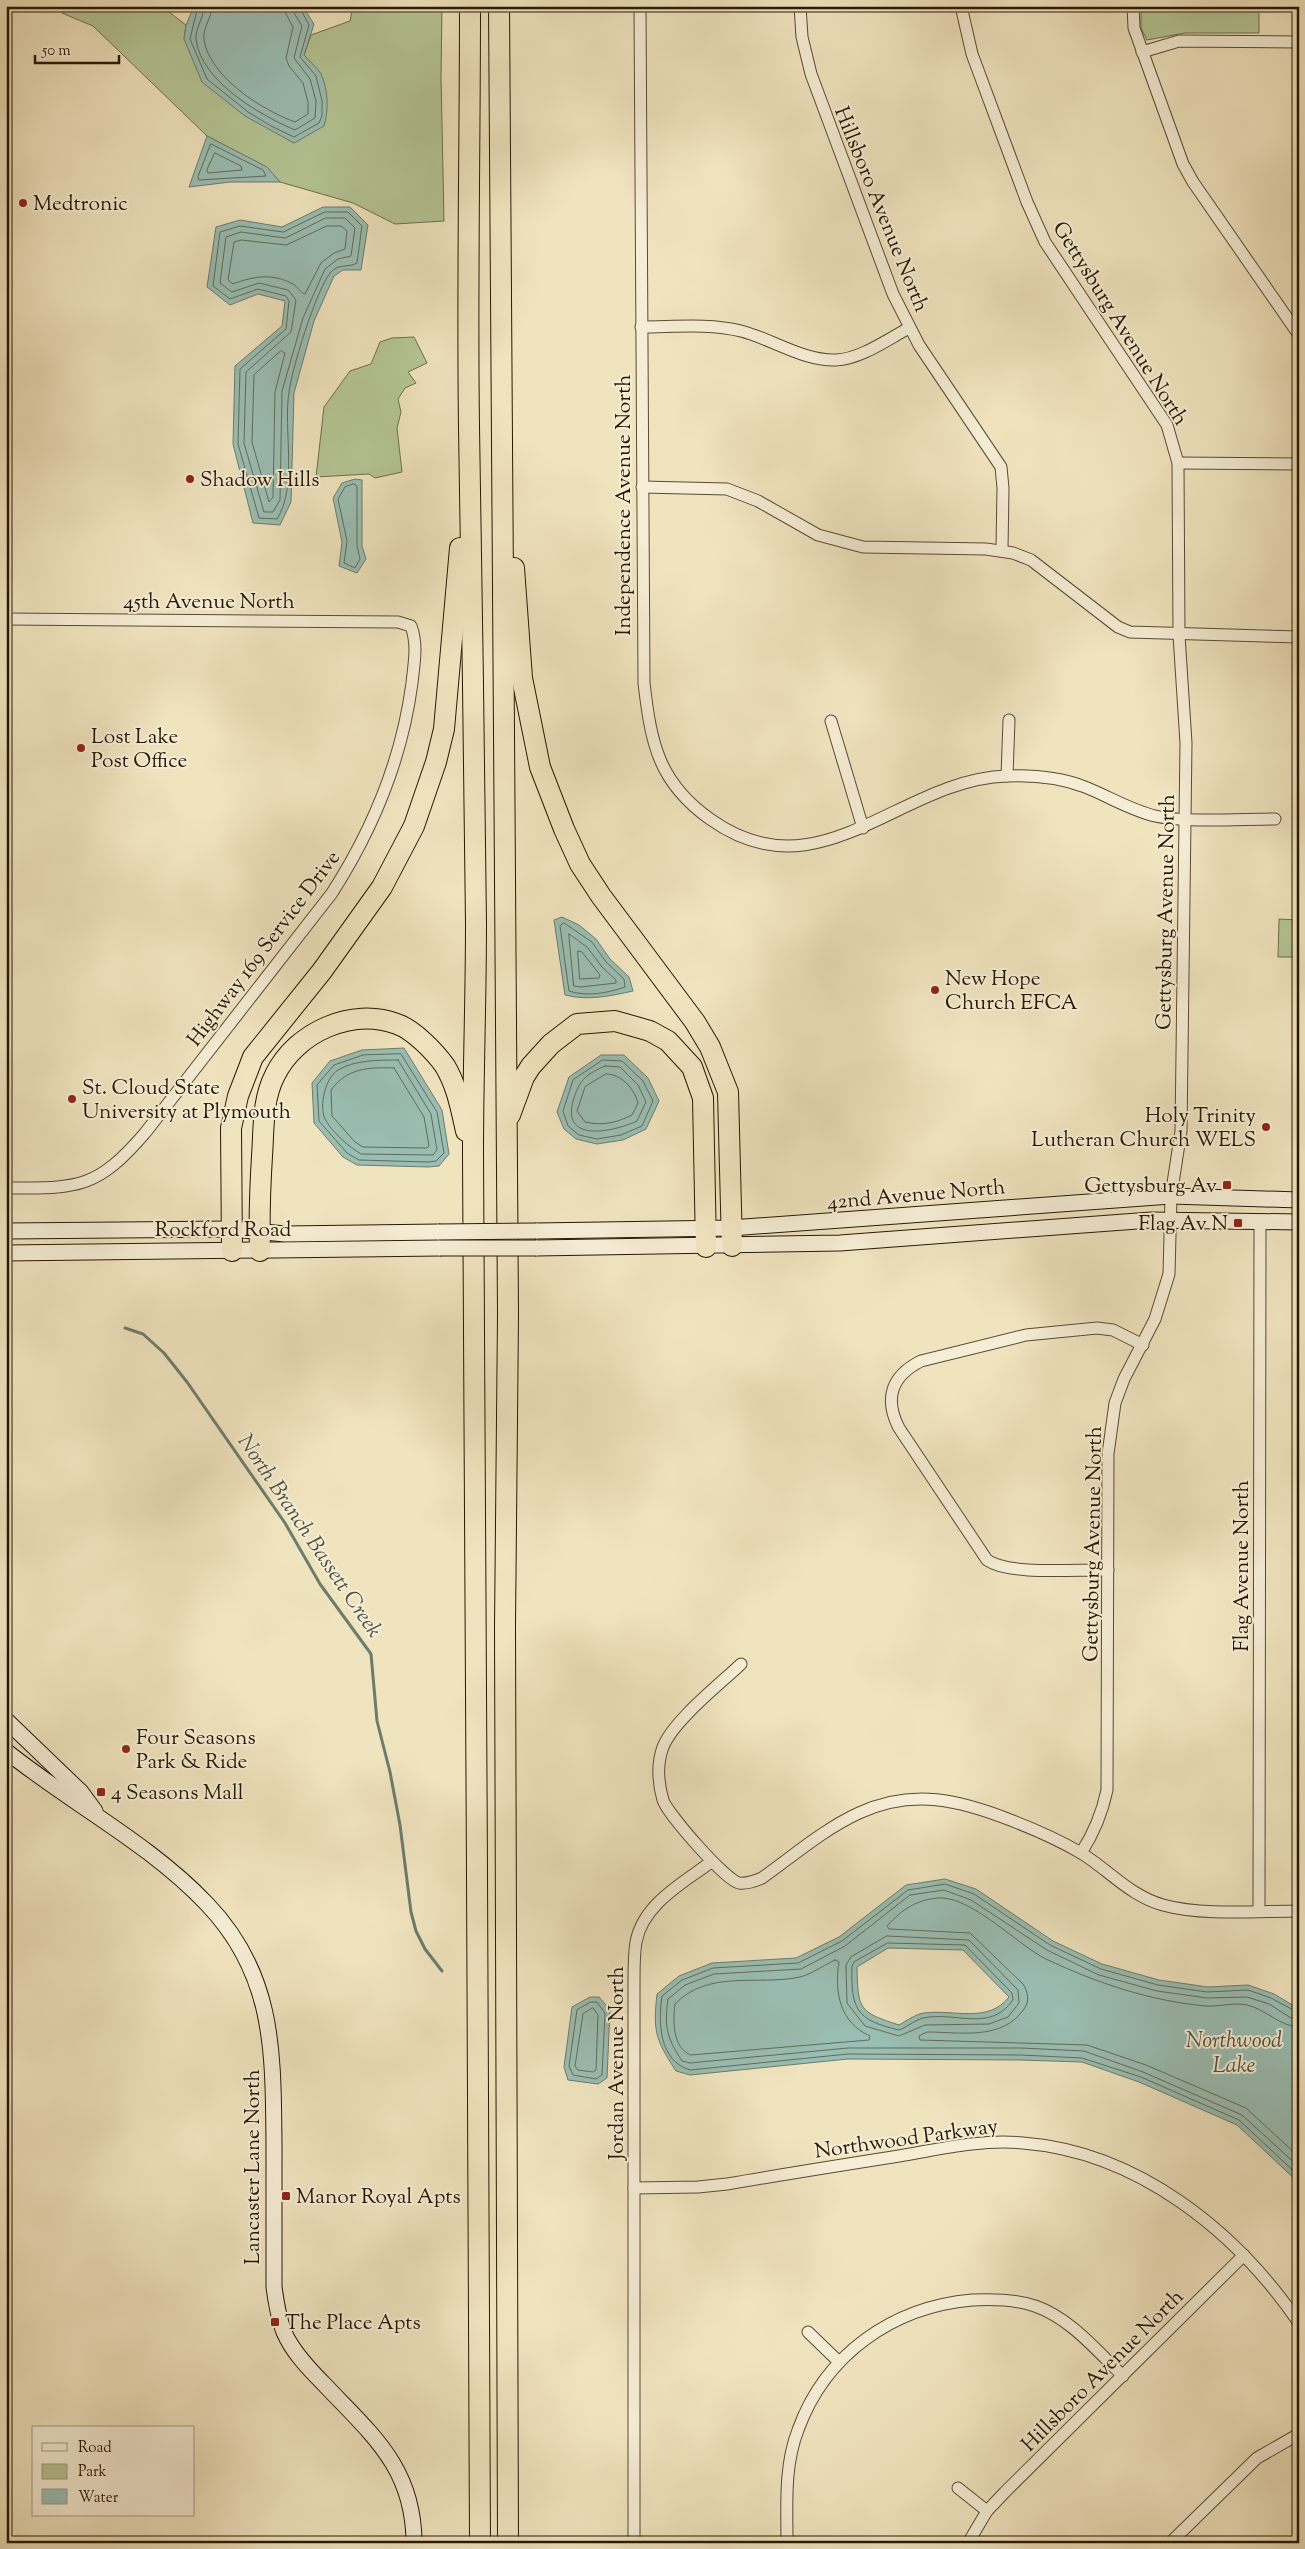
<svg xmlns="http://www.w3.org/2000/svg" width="1305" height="2549" font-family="'Sorts Mill Goudy',serif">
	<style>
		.green { fill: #b5c595; stroke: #6e6e4c }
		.water { fill: #9abeb3; stroke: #6c7c6d; fill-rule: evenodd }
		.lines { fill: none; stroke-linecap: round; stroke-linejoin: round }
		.shore { stroke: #616b5b; stroke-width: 1 }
		.stream { stroke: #6c7c6d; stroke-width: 3 }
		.street-casing { stroke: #5a4b32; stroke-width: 13 }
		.secondary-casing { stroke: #281803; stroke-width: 17 }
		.highway-casing { stroke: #281803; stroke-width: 22 }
		.street { stroke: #f5edd5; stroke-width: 11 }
		.secondary { stroke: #f5edd5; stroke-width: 15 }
		.highway { stroke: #f0e4bf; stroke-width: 20 }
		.secondary-bridge-casing { stroke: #281803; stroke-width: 17; stroke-linecap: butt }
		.secondary-bridge { stroke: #f5edd5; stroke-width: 15 }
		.poi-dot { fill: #8f2418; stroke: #f5edd5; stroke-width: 2 }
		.labels { text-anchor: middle; stroke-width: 4; stroke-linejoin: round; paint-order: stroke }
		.poi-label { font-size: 21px; fill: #281803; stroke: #f5edd5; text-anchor: start }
		.street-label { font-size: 21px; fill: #281803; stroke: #f5edd5 }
		.water-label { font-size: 22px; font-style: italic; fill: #505241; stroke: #f5edd5 }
	</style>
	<rect width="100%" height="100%" fill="#f0e4bf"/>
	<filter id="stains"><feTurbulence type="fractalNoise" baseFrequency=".004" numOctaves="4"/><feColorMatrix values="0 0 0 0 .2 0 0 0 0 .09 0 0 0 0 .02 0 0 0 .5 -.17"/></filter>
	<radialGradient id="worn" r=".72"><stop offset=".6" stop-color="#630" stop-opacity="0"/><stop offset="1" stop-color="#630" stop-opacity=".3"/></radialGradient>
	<g class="green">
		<polygon points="63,6 161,6 186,25 184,39 287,139 294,143 321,74 304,55 311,35 350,21 353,6 442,6 441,76 444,221 395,224 353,203 280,182 266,167 207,136 93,26 62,13"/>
		<polygon points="1141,6 1259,6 1259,33 1185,33 1147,40 1141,28"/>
		<polygon points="414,337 427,363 408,372 416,383 405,388 398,399 401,412 397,428 402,472 375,478 369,474 316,477 324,407 350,371 371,364 380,342 392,338"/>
		<polygon points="1279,919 1299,920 1299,957 1278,957"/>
	</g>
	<g class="water">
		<path d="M 194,6 L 303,7 L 314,24 L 304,55 C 309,61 317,67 321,74 C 328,88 329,111 324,126 L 294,143 L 245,116 L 202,82 L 184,39 L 186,25 Z"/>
		<polygon points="207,136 267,167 280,182 230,182 189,187"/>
		<polygon points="323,207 350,207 368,225 361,270 343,270 334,276 314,321 294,393 291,502 280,525 253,523 233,444 235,366 282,326 285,301 258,294 230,305 207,287 216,227 240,220 282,227"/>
		<polygon points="355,479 362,480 362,546 366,559 357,573 339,566 342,542 333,498 342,483"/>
		<path d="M 562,917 L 579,925 L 596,939 L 610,959 L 629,977 L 633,991 C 610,996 588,1001 565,995 L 554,920 Z"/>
		<polygon points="404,1048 442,1110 449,1154 439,1166 428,1167 357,1165 343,1157 314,1123 312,1083 330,1061 362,1050"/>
		<polygon points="601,1055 624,1055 648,1078 659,1101 646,1129 623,1140 597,1144 576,1139 564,1129 557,1112 569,1077"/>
		<path d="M 945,1879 L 976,1889 L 1053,1941 L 1102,1964 L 1159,1980 L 1208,1987 L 1248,1985 L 1274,1994 L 1299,2009 L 1299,2183 L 1237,2125 L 1139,2082 L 1082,2062 L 1021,2060 L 848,2059 L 690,2075 L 676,2071 C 655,2039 653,2031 657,1994 L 679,1976 L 712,1963 L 796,1958 L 839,1937 L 906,1885 ZM 888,1948 L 963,1950 L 1009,1997 C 988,2024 954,2009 924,2013 C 916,2014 906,2021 899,2025 C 858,2012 858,2009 857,1967 Z"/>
		<polygon points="590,1997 599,1997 610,2010 607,2078 598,2084 568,2080 564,2067 572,2007"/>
	</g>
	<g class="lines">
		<g class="shore">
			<polyline points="198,6 190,39 207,79 248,112 271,126 294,137 319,123 322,116 322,101 316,76 300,57 309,25 299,6"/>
			<path d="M 204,6 C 204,18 195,28 196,40 C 202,82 260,115 295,130 L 315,118 L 316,101 L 310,79 L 294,58 L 302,26 L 294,13 L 292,6"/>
			<path d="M 212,6 C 212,18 202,28 204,40 C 210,77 262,110 295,122 L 308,114 L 308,102 L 303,83 L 289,66 L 286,58 L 293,27 L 286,14 L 285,6"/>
			<polygon points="211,144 263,170 266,176 199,180 198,177"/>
			<polygon points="215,153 241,166 242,170 208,173 207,170"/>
			<path d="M 325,212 L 348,212 L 362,226 L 357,263 C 349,268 338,263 330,273 C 316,291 292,368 289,392 C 283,430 298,486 277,519 L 259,518 L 238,444 L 240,369 L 286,329 L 289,301 L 286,296 L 258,289 L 230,299 L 213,286 L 220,232 L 240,226 L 283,232 Z"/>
			<polygon points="326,218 345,218 355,228 351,256 338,259 325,269 303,318 282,391 280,500 273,512 264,512 244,443 246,372 291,332 296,300 288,290 259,283 232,292 220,283 226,237 241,232 285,238"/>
			<path d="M 327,226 L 341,226 L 347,231 L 345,249 L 334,253 L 321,263 L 305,294 C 300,293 298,287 293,284 C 272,273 254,276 233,284 L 228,280 L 234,242 L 241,240 L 286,245 Z"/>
			<polygon points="281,351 285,353 275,392 273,497 269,502 252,442 254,375"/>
			<polygon points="354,484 357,486 357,546 360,559 355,568 344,563 347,541 338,499 345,487"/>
			<path d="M 564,923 L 592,942 L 606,962 L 624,979 L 625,987 C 608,993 587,997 569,991 L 560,926 Z"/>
			<polygon points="569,934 587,947 602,967 616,980 616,983 581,987 574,986"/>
			<polygon points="578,951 582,952 600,975 599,978 580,979"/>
			<polygon points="401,1054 437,1112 444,1153 436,1161 428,1162 359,1160 347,1153 319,1121 317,1085 334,1065 363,1055"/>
			<path d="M 398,1060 L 431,1114 L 437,1150 L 433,1155 L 361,1154 C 350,1148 330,1130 325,1119 C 319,1106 325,1078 338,1070 C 355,1060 378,1060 398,1060 Z"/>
			<polygon points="603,1060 622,1061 643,1081 653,1101 642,1126 621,1135 597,1139 579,1135 568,1126 563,1111 573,1080"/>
			<path d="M 605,1066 L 620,1067 L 638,1085 L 646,1102 L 637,1121 C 613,1132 559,1144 574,1098 C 580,1079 587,1074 605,1066 Z"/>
			<path d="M 394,1068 L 424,1117 L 429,1146 L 427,1148 L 363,1147 L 355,1142 L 332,1116 L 331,1090 C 347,1068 369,1067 394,1068 Z"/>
			<path d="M 606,1074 C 621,1074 634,1088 638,1103 L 632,1115 C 616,1123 602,1126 585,1122 L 577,1111 L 585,1087 Z"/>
			<polygon points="887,1936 969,1940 1018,1990 1019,2003 1008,2017 989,2024 925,2025 899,2036 865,2026 847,2003 846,1965 851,1957"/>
			<path d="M 888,1943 L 965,1945 L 1012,1993 L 1013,2000 C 990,2033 956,2011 923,2018 C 915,2020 907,2027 899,2030 C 855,2020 851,2008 852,1966 L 854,1962 Z"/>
			<path d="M 835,1960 L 839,1962 C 834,1992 840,2023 870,2036 L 869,2040 L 691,2055 C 672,2048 673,2020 675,2004 C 709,1969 758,1986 800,1977 C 812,1974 824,1965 835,1960 Z"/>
			<polygon points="591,2002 597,2002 605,2013 602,2075 596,2079 573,2075 569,2066 577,2010"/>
			<polygon points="593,2008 598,2015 596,2070 593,2072 578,2070 575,2066 583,2014"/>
			<path d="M 1299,2013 L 1271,1998 L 1248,1990 L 1207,1992 L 1158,1985 L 1101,1969 L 1050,1945 L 974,1894 L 945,1884 L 908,1890 L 842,1941 L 798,1963 L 713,1968 L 682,1980 L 662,1996 C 658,2022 659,2061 690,2070 L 848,2054 L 1021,2055 L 1082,2058 L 1141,2077 L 1239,2120 L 1299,2176"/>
			<path d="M 1299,2020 L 1291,2018 L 1269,2004 L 1247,1997 L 1207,1998 L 1157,1991 L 1099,1975 L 1047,1950 L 971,1900 L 944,1890 L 910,1895 L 845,1946 L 801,1969 L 714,1974 L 685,1985 L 668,1999 C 664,2027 667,2038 682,2061 L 690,2063 L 848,2048 L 1021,2048 L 1084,2051 L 1143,2072 L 1242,2115 L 1299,2167"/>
			<path d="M 1299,2027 C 1281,2027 1265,2009 1247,2005 C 1234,2002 1219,2007 1206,2006 C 1150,2001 1097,1983 1046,1959 C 1018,1945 974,1899 942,1898 C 919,1898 902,1909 887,1926 L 889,1929 L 970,1933 L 1023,1984 C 1028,1992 1030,2001 1024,2009 C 1002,2041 960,2032 927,2032 L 919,2036 L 920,2040 L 1087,2045 L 1146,2065 L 1246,2108 L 1299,2157"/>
		</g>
		<polyline class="stream" points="125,1328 143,1334 164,1353 187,1382 285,1523 320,1584 371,1654 377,1721 390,1772 400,1825 411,1912 416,1931 425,1949 442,1971"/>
		<g class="street-casing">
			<g id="street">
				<path d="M 640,6 L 644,683 C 651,743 658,782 710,819 C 820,898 899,779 1007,776 C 1032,775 1062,778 1085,787 C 1108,796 1130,810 1155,816 C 1186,823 1241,819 1275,819"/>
				<polyline points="800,6 802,37 811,74 893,294 919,345 1001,467 1003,488 1002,550"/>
				<path d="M 961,6 L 972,54 L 1027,202 L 1045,242 L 1167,425 L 1178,463 L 1179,635 L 1186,743 L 1181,1131 L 1171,1196 L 1169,1274 L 1155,1319 L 1124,1379 L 1115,1403 L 1108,1454 L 1107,1790 C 1102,1814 1094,1833 1081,1853"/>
				<polyline points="1133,6 1134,28 1183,164 1193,182 1299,335"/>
				<polyline points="1142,52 1179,41 1299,42"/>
				<path d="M 641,327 C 674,327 708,323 741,331 C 772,339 803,361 836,360 C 861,359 888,339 909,328"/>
				<polyline points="1178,463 1299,464"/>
				<polyline points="642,487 727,489 758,501 818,535 863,547 986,549 1013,553 1031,560 1118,627 1130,632 1299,637"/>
				<path d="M 6,619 L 398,622 L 411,626 C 418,645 414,663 412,683 C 402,759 373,829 332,893 L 145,1133 C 96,1190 78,1188 6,1188"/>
				<polyline points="831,721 863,828"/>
				<polyline points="1007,776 1009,720"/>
				<path d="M 1108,1570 C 1078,1569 1010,1576 987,1560 L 899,1428 C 884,1399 891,1376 921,1361 L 1026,1335 L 1097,1328 L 1113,1330 L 1143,1345"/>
				<path d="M 741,1664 C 720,1684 673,1721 663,1747 C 657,1763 658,1783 663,1800 C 667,1813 725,1880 739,1883 C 747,1884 755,1881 762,1878 C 793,1856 824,1829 859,1813 C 913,1788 960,1800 1013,1821 C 1036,1830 1059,1840 1081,1853 C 1109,1870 1130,1896 1163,1905 C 1202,1916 1258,1911 1299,1911"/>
				<polyline points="1259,1911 1260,1221"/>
				<path d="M 634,2188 L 698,2187 L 727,2184 C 785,2174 842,2165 899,2156 C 940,2149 982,2139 1023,2143 C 1138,2152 1236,2231 1299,2323"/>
				<polyline points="808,2332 838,2361"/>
				<polyline points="958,2488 987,2511"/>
				<path d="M 634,2543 L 634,1980 C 634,1968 634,1954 636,1942 C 643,1904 683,1883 711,1862"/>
				<path d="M 787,2543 C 787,2505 784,2466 798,2430 C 825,2355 892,2307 972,2300 C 993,2299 1015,2299 1035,2306 C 1070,2318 1097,2351 1123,2376"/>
				<polyline points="968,2543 987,2511 1005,2492 1244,2255"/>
				<polyline points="1170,2543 1257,2458 1299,2434"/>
			</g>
		</g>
		<g class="secondary-casing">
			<g id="secondary">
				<polyline points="6,1231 232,1229 285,1234 439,1232"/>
				<polyline points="536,1231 731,1228 1171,1196 1299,1200"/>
				<polyline points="536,1248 840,1243 1151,1220 1299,1222"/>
				<polyline points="6,1253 440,1248"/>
				<polyline points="6,1720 81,1792 95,1811"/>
				<path d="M 6,1751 C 72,1804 149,1843 207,1904 C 275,1975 273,2052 274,2144 C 274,2192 274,2239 274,2287 C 276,2302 278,2317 284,2332 C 292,2351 308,2368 323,2383 C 371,2434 414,2467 414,2543"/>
			</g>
		</g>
		<g class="highway-casing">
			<g id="highway">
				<path d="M 470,6 C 470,146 467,287 469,427 C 471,593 475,758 476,924 C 476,1000 473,1077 473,1153 C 477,1616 477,2080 480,2543"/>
				<polyline points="499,6 508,1314 505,1627 508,2543"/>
				<polyline points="514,568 522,678 540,767 564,829 580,864 601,896 695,1022 710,1047 728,1092 732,1246"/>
				<polyline points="510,1115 524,1077 531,1066 551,1044 577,1024 615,1021 650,1031 668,1041 692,1067 703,1098 706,1247"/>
				<polyline points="232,1251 231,1128 238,1096 253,1057 322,971 382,887 414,826 436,762 444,729 460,548"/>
				<path d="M 260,1251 C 259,1219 260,1188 262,1156 C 264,1129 262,1100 275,1075 C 296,1032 352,1007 397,1024 C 414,1030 435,1052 445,1066 C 457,1086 461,1109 466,1131"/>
			</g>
		</g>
		<use href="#street" class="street"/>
		<use href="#secondary" class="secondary"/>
		<use href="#highway" class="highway"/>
		<g class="secondary-bridge-casing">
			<g id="secondary-bridge">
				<polyline points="439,1232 536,1231"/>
				<polyline points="440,1248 536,1248"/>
			</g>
		</g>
		<use href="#secondary-bridge" class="secondary-bridge"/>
	</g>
	<g class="poi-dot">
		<circle cx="23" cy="203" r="5"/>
		<circle cx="190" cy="479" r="5"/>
		<circle cx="81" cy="748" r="5"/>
		<circle cx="935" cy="990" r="5"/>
		<circle cx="72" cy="1099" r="5"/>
		<circle cx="1266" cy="1127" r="5"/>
		<rect x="1222" y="1180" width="10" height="10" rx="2.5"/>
		<rect x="1233" y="1218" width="10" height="10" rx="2.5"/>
		<circle cx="126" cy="1749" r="5"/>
		<rect x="96" y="1787" width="10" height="10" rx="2.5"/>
		<rect x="281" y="2191" width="10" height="10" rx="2.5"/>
		<rect x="270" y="2317" width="10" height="10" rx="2.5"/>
	</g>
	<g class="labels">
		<g class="poi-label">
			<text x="33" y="210">Medtronic</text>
			<text x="200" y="486">Shadow Hills</text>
			<text x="91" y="743">Lost Lake<tspan x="91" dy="24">Post Office</tspan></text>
			<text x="945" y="985">New Hope<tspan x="945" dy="24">Church EFCA</tspan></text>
			<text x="82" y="1094">St. Cloud State<tspan x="82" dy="24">University at Plymouth</tspan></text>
			<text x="1256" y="1122" text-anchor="end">Holy Trinity<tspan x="1256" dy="24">Lutheran Church WELS</tspan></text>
			<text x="1217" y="1192" text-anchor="end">Gettysburg Av</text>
			<text x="1228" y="1230" text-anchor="end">Flag Av N</text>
			<text x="136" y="1744">Four Seasons<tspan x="136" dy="24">Park &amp; Ride</tspan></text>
			<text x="111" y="1799">4 Seasons Mall</text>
			<text x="296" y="2203">Manor Royal Apts</text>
			<text x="285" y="2329">The Place Apts</text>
		</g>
		<g class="street-label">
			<text transform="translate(882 209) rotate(68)" y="7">Hillsboro Avenue North</text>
			<text transform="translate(1121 323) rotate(58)" y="7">Gettysburg Avenue North</text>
			<text transform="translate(623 505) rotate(-90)" y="7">Independence Avenue North</text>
			<text x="209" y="608">45th Avenue North</text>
			<text transform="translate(1165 912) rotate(-89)" y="7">Gettysburg Avenue North</text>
			<text transform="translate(263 948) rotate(-53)" y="7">Highway 169 Service Drive</text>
			<text transform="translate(916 1194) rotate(-5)" y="7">42nd Avenue North</text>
			<text x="223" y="1236">Rockford Road</text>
			<text transform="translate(1092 1544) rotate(-89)" y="7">Gettysburg Avenue North</text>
			<text transform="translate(1241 1566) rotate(-90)" y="7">Flag Avenue North</text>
			<text transform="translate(616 2063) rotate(-90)" y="7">Jordan Avenue North</text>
			<text transform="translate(906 2138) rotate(-8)" y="7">Northwood Parkway</text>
			<text transform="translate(252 2167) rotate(-90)" y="7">Lancaster Lane North</text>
			<text transform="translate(1102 2370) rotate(-45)" y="7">Hillsboro Avenue North</text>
		</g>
		<g class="water-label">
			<text transform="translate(311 1535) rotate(56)" y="8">North Branch Bassett Creek</text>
			<text x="1234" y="2047">Northwood<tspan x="1234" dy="25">Lake</tspan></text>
		</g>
	</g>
	<rect width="1305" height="2549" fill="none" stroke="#f0e4bf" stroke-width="25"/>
	<rect x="8" y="8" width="1290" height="2534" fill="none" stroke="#281803" stroke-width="2.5"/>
	<rect x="12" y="12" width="1280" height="2524" fill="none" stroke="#281803"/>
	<rect x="32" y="2426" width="162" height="90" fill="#f5edd5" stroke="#a39881"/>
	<rect x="42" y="2443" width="25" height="8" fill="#f5edd5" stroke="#a39881"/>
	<text x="78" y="2452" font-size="15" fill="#281803">Road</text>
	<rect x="42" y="2464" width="25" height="15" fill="#b5c595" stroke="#a39881"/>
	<text x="78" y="2476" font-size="15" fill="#281803">Park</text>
	<rect x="42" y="2489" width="25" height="15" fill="#9abeb3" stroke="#a39881"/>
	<text x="78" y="2502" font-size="15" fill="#281803">Water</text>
	<path d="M35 55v8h84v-8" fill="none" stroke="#281803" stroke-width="2.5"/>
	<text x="42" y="55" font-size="15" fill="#281803" stroke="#f5edd5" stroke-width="4" paint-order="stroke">50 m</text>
	<rect width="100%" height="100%" filter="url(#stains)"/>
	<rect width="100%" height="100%" fill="url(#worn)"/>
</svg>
